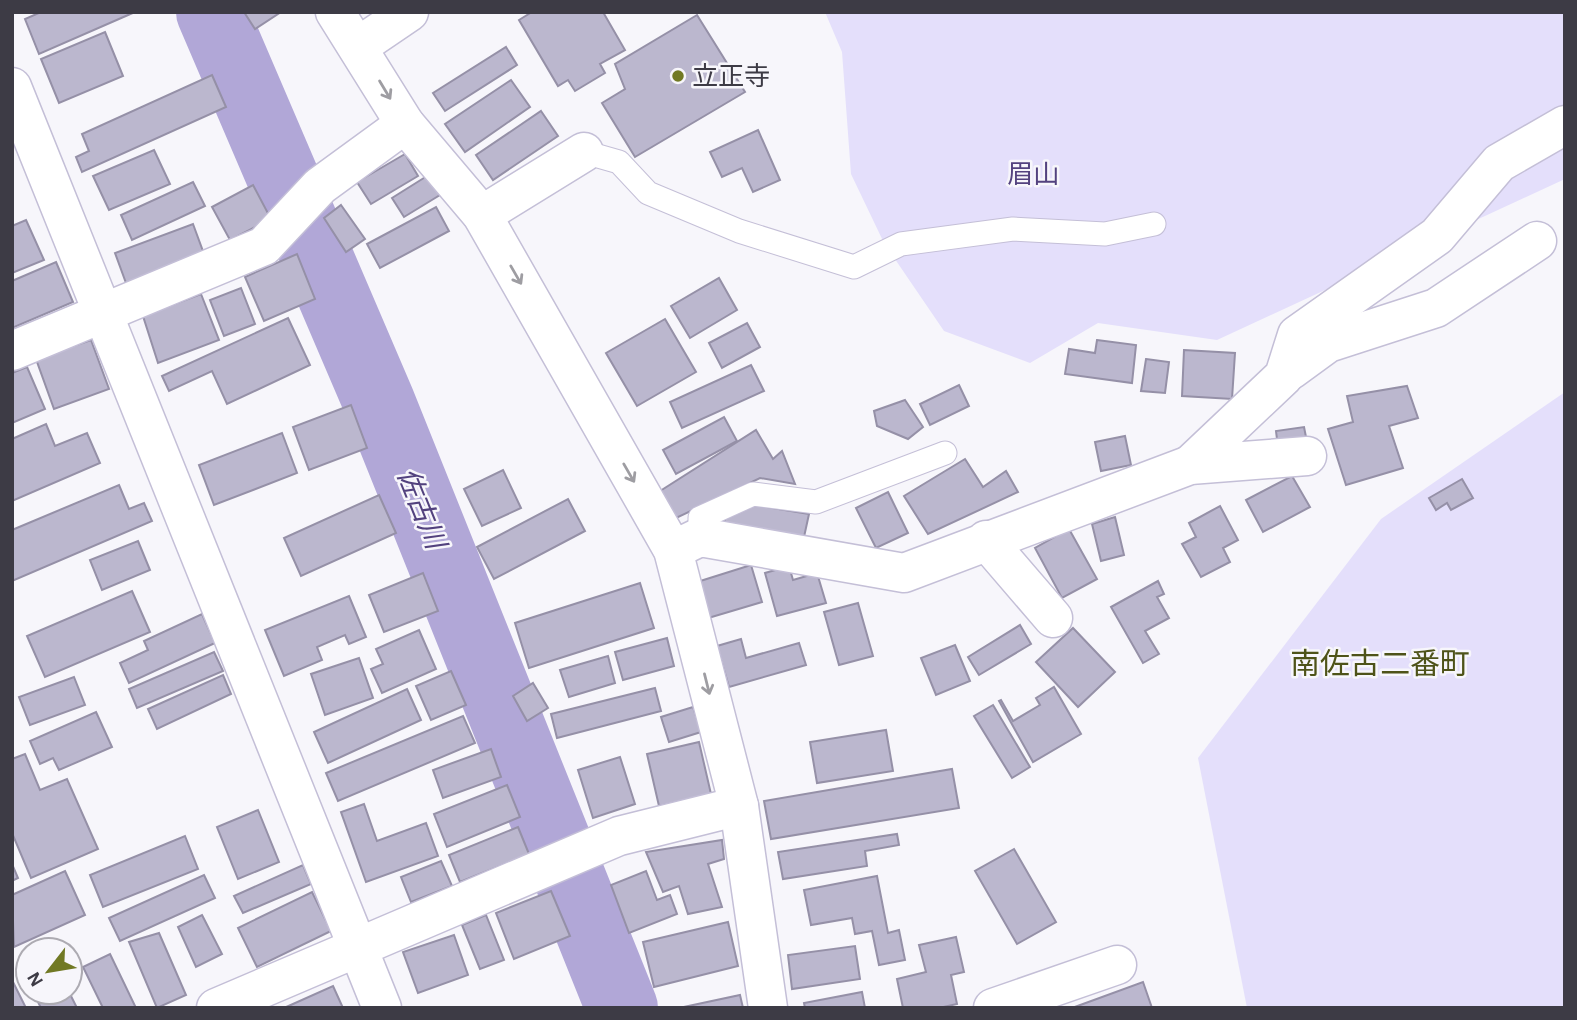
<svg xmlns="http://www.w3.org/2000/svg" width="1577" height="1020" font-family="'Alegreya Sans','Noto Sans JP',sans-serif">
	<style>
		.green { fill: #e4dffb }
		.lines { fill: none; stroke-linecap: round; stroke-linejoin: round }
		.river { stroke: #b1a7d7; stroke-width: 72 }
		.building { fill: #bbb7ce; stroke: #9590a7; stroke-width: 2 }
		.lane-casing { stroke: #c4bfd7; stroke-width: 25 }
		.street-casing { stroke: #c4bfd7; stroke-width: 41 }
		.secondary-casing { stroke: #c4bfd7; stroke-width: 41 }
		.lane { stroke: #fff; stroke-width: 23 }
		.street { stroke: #fff; stroke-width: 38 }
		.secondary { stroke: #fff; stroke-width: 38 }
		.oneway { stroke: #9e9da2 }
		.poi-dot { fill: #717924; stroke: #f7f6fb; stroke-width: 2.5 }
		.labels { text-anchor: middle; stroke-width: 5; stroke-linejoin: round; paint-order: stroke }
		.poi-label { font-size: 26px; fill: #3d3b45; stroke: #f7f6fb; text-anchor: start }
		.park-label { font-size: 26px; fill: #53427f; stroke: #f7f6fb }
		.water-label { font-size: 28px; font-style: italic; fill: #52417e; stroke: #f7f6fb }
		.quarter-label { font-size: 30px; fill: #4e5319; stroke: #f7f6fb }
	</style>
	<rect width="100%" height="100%" fill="#f7f6fb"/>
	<g class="green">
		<polygon points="825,12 1565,12 1565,179 1217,340 1098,323 1030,363 944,331 884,243 851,174 842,52"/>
		<polygon points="1565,392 1565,1008 1247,1008 1198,758 1381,519"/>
	</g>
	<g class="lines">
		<polyline class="river" points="212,12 379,402 622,1008"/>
	</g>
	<g class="building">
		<polygon points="41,12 135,12 39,54 25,19"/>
		<polygon points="244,12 281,12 255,29"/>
		<polygon points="532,12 603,12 625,50 600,64 605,73 575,91 568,80 558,86 519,20"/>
		<polygon points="697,15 745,92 635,157 602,103 625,89 615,64"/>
		<polygon points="105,32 123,76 59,103 41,59"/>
		<polygon points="506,47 517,65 445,111 433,93"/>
		<polygon points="212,75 226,107 82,172 76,157 89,151 82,134"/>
		<polygon points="511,80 530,107 465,152 445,124"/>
		<polygon points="541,111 558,136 493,180 476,155"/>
		<polygon points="758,130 780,180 753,192 742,168 722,177 710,152"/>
		<polygon points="154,150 170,184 109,210 93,176"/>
		<polygon points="405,154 418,176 371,204 357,182"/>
		<polygon points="427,176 440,195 404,217 392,198"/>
		<polygon points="193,182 205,206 132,240 121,215"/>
		<polygon points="253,185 271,219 230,240 212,207"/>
		<polygon points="341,205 365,239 346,252 324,218"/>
		<polygon points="436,207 449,231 380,268 367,244"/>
		<polygon points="26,220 44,260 12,273 12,226"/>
		<polygon points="193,224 204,254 126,283 115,253"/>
		<polygon points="297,254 315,299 264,321 245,277"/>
		<polygon points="56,262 73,302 12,328 12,281"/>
		<polygon points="719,278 737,310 690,338 671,306"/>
		<polygon points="241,288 255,324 224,336 210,300"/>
		<polygon points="201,294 219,340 158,363 143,316"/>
		<polygon points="288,318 310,365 227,404 212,371 169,391 162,376"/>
		<polygon points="665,319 696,372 637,406 606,353"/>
		<polygon points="747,323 760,347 722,368 709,343"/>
		<polygon points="91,340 109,389 54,409 36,359"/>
		<polygon points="1097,340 1136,345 1132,383 1065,374 1069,349 1095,353"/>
		<polygon points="1184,350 1235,353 1232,399 1182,396"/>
		<polygon points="1146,359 1169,362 1165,393 1141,391"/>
		<polygon points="751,365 764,391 682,428 670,402"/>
		<polygon points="27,367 45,409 12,423 12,373"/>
		<polygon points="959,385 969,406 930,425 920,404"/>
		<polygon points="1407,386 1418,418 1389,426 1403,468 1346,485 1328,429 1353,422 1347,396"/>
		<polygon points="905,400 923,427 908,439 877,426 874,411"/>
		<polygon points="351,405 367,448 309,470 293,427"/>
		<polygon points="724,417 737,441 676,474 663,450"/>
		<polygon points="46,424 55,446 87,433 100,463 12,501 12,439"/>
		<polygon points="1304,427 1307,442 1278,447 1276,431"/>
		<polygon points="756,430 773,459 782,451 795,484 760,478 674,519 657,493"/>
		<polygon points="282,433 297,473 214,505 199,465"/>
		<polygon points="1125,436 1131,465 1101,471 1095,442"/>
		<polygon points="965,459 983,487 1006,471 1018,492 928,534 904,496"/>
		<polygon points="503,470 521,508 482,526 464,489"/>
		<polygon points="1292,476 1310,507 1263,532 1246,500"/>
		<polygon points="1462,479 1473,498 1451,510 1447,503 1436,510 1429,498"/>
		<polygon points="119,485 129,509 144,503 152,521 12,581 12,530"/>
		<polygon points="888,492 908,533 876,548 856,508"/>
		<polygon points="379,495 396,533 301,576 284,538"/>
		<polygon points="568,499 585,531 494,579 477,547"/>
		<polygon points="754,505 809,514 804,537 727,532 724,515"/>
		<polygon points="1220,506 1238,540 1223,548 1230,562 1201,577 1182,544 1196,537 1189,523"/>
		<polygon points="1115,517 1124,555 1101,561 1092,524"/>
		<polygon points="1069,529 1097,579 1062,598 1035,548"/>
		<polygon points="138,541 150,570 102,590 90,560"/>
		<polygon points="751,565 762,602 705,619 694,583"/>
		<polygon points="789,566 793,580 817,573 826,603 777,616 765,573"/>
		<polygon points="423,573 438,611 384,632 369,595"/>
		<polygon points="1158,581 1164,594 1157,597 1169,618 1145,631 1159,654 1143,663 1111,607"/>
		<polygon points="640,583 654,628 529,668 515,623"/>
		<polygon points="132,591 150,632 45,677 27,636"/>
		<polygon points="349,596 366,637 349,644 345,635 317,647 322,660 284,676 265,630"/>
		<polygon points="858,603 873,656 839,665 824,612"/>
		<polygon points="202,614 215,643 129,683 120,663 148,650 144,641"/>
		<polygon points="1020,625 1031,644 979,675 968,657"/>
		<polygon points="1073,628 1115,672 1078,707 1036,662"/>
		<polygon points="419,630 436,669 382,693 371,669 383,664 376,649"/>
		<polygon points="667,638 674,666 623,680 615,652"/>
		<polygon points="741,639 746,658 799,643 806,665 729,687 717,646"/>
		<polygon points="955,645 970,681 936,695 921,658"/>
		<polygon points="214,652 223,671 137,708 129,689"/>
		<polygon points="608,656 615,683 569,697 560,670"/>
		<polygon points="359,658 373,698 325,715 311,674"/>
		<polygon points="451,671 466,705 431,720 416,686"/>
		<polygon points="223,675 231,694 157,729 148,709"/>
		<polygon points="74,677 85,705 30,725 19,697"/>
		<polygon points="533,683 548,708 527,721 513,696"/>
		<polygon points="1054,687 1081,734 1033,762 999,701 1001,700 1013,721 1040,705 1036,698"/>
		<polygon points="655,688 661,711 557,738 551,714"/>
		<polygon points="407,689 421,720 328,763 314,732"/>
		<polygon points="993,705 1030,767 1012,778 974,716"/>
		<polygon points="693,707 701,732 669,742 661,717"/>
		<polygon points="96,712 112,747 59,770 53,758 40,764 30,741"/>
		<polygon points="463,716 475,743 338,801 326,773"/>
		<polygon points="886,730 893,771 817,783 810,742"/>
		<polygon points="699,742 711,794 659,806 647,754"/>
		<polygon points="491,749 501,777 443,798 433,770"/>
		<polygon points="25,754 40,790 67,779 98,849 31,878 12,833 12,759"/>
		<polygon points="620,757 635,804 593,818 578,770"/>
		<polygon points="952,769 959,808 771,839 764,801"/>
		<polygon points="507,785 520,817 447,847 434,814"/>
		<polygon points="364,804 377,841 426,823 438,856 366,882 341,812"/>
		<polygon points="258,810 279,862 238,879 217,827"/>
		<polygon points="518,827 529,854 460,882 449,855"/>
		<polygon points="897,834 899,845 865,851 867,866 783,879 778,852"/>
		<polygon points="185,836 198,869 103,907 90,875"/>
		<polygon points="722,840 724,859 708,864 722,907 688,914 679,886 663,892 646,852"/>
		<polygon points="1014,849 1056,922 1017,944 975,871"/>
		<polygon points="441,861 452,886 411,902 401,877"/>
		<polygon points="12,864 18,878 12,881"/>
		<polygon points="303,865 311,884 243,913 234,896"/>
		<polygon points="65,871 85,915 14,947 12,895"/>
		<polygon points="646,871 657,900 670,895 677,914 629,933 611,885"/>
		<polygon points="204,875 215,898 120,941 109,918"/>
		<polygon points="877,876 888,933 899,930 905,960 879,965 872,931 855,934 852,918 811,925 804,890"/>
		<polygon points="551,891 570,936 514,959 496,913"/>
		<polygon points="312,892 331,931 257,967 238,928"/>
		<polygon points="202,915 222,954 196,967 178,927"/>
		<polygon points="486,915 504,960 480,969 462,925"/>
		<polygon points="728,922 738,966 654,987 643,942"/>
		<polygon points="159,933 186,995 157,1008 129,942"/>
		<polygon points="454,935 468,975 418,993 403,952"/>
		<polygon points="956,937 964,972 951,975 957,1004 939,1008 903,1008 897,979 926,972 919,945"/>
		<polygon points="855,946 860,979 792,989 788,955"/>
		<polygon points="110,954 136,1008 103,1008 83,967"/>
		<polygon points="12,980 26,1008 12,1008"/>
		<polygon points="1143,982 1152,1008 1072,1008"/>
		<polygon points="333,986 343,1008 284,1008"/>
		<polygon points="33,992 69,992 77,1008 41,1008"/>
		<polygon points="862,992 865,1008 805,1008 804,1003"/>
		<polygon points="740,995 743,1008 679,1008"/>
	</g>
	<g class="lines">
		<g class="lane-casing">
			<g id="lane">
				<polyline points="584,152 619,162 648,193 739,231 854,267 901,244 1013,229 1105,234 1154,224"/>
				<polyline points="700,537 700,518 753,494 816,502 945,453"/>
			</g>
		</g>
		<g class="street-casing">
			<g id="street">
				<polyline points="335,12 405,124 482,215 673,550 739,806 768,1008"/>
				<polyline points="359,46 409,12"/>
				<polyline points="482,215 584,152"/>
				<polyline points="12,351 264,246 320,186 405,124"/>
				<polyline points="1291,370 1328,343 1436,308 1537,241"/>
				<polyline points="1190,465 1284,376 1297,335 1437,236 1499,163 1565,125"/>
				<polyline points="986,540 1053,618"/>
				<polyline points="673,550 700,537 904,573 1190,465 1307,456"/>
				<polyline points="216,1008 619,836 739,806"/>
				<polyline points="993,1008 1117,965"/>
			</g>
		</g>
		<g class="secondary-casing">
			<polyline id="secondary" points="12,87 382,1008"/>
		</g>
		<use href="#lane" class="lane"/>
		<use href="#street" class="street"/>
		<use href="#secondary" class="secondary"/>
	</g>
	<defs><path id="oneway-shaft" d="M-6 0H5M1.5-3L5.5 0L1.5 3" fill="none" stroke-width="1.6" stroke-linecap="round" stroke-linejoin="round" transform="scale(1.75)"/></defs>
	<g class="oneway">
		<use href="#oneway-shaft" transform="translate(385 90) rotate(59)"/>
		<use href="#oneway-shaft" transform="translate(516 275) rotate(60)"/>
		<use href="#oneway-shaft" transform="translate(629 473) rotate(60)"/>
		<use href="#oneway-shaft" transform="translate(707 684) rotate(76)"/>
	</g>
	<circle class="poi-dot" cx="678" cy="76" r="7"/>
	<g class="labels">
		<g class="poi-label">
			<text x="692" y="85">立正寺</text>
		</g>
		<g class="park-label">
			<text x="1033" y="183">眉山</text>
		</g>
		<g class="water-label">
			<text transform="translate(422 508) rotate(68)" y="10">佐古川</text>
		</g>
		<g class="quarter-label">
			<text x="1380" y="674">南佐古二番町</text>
		</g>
	</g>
	<rect width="1577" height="1020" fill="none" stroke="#3d3b45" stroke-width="28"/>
	<g transform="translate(49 971) rotate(239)"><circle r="33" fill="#f7f6fb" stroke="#adabb2" stroke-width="2"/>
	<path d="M0-5L12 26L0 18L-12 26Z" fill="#717924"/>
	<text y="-10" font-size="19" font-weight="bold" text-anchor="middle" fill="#3d3b45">N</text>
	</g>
</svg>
